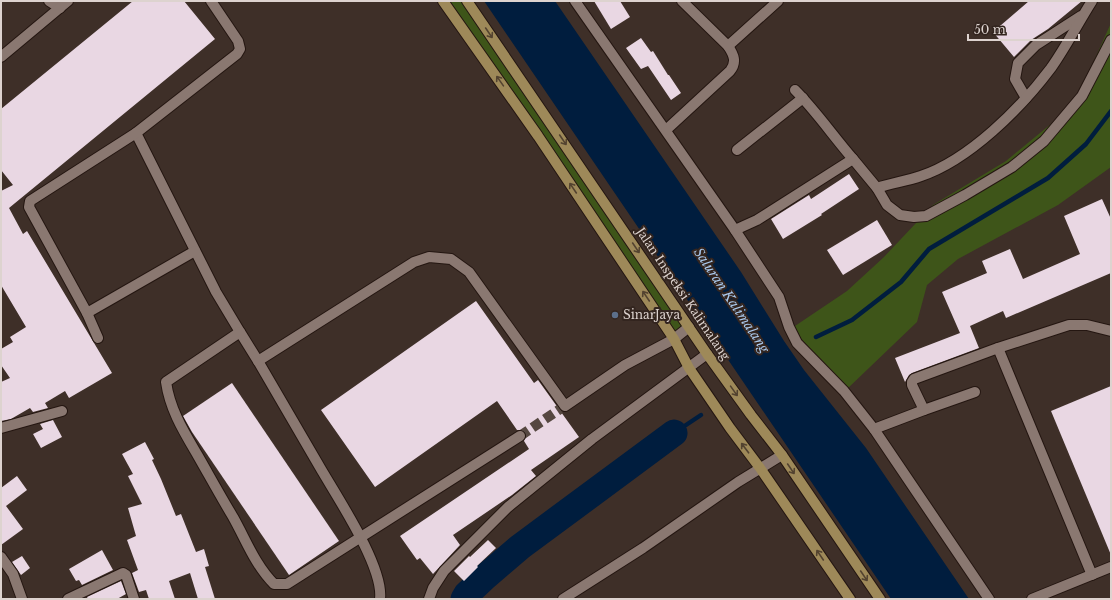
<svg xmlns="http://www.w3.org/2000/svg" width="1112" height="600" font-family="'Libre Baskerville',serif">
	<style>
		.green { fill: #3e5519 }
		.water { fill: #001d3e }
		.lines { fill: none; stroke-linecap: round; stroke-linejoin: round }
		.stream { stroke: #001d3e; stroke-width: 4.5 }
		.river { stroke: #001d3e; stroke-width: 27 }
		.building { fill: #e9d7e3 }
		.minor-tunnel { stroke: #564841; stroke-width: 10; stroke-dasharray: 10 5; stroke-linecap: butt }
		.minor-casing { stroke: #241611; stroke-width: 12 }
		.major-casing { stroke: #241611; stroke-width: 12 }
		.minor { stroke: #8a7871; stroke-width: 10 }
		.major { stroke: #9e8959; stroke-width: 10 }
		.oneway { stroke: #534330 }
		.service-dot { fill: #5c6f8a; stroke: #33251f; stroke-width: 1.5 }
		.labels { text-anchor: middle; stroke-width: 4; stroke-linejoin: round; paint-order: stroke }
		.street-label { font-size: 12px; fill: #ddd3cf; stroke: #33251f }
		.poi-label { font-size: 12px; fill: #ddd3cf; stroke: #33251f; text-anchor: start }
		.water-label { font-size: 13px; font-style: italic; fill: #aac9ed; stroke: #33251f }
	</style>
	<rect width="100%" height="100%" fill="#3e2f28"/>
	<g class="green">
		<polygon points="443,1 467,1 689,327 674,339"/>
		<polygon points="1111,23 1111,167 1058,205 958,259 927,285 917,322 846,390 792,328 847,291 884,257 933,205 1006,161 1074,105"/>
	</g>
	<polygon class="water" points="484,1 555,1 741,272 784,341 804,370 866,448 969,599 891,599"/>
	<g class="lines">
		<g class="stream">
			<polyline points="816,337 852,320 901,282 929,249 1048,178 1086,144 1111,111"/>
			<polyline points="674,433 701,415"/>
		</g>
		<polyline class="river" points="464,599 467,594 485,577 520,547 674,433"/>
	</g>
	<g class="building">
		<polygon points="133,1 184,1 215,39 9,208 23,234 27,231 112,373 69,398 65,391 45,403 48,408 33,412 30,408 11,419 1,421 1,382 10,378 1,365 1,349 13,342 10,337 26,327 1,285 1,191 13,185 1,170 1,109"/>
		<polygon points="594,1 620,1 630,17 611,29"/>
		<polygon points="1029,1 1082,1 1048,29 1031,40 1014,57 993,32"/>
		<polygon points="641,38 651,52 653,51 668,75 669,75 681,93 671,100 648,66 641,69 626,48"/>
		<polygon points="849,174 859,189 821,214 822,215 783,239 771,219 809,195 811,199"/>
		<polygon points="1102,199 1111,219 1111,273 1006,318 1003,311 970,326 979,348 912,373 909,375 905,382 895,358 960,333 942,292 987,273 982,261 1010,249 1023,279 1080,254 1064,216"/>
		<polygon points="877,220 892,245 843,275 827,250"/>
		<polygon points="476,301 534,383 538,380 579,437 531,470 536,476 512,495 453,535 460,545 433,574 420,558 417,560 400,536 529,449 524,441 526,436 525,432 520,430 517,430 497,401 375,487 321,410"/>
		<polygon points="232,383 339,541 289,575 192,432 183,416"/>
		<polygon points="1111,386 1111,555 1051,411"/>
		<polygon points="53,420 62,437 41,448 33,434 43,429 40,424"/>
		<polygon points="145,442 154,459 152,460 161,479 176,516 181,514 196,552 204,549 209,566 205,567 215,599 198,599 190,573 169,581 175,599 149,599 146,590 139,592 132,573 138,570 127,540 136,536 128,508 142,504 128,476 133,474 122,454"/>
		<polygon points="17,476 27,490 6,506 23,529 1,545 1,488"/>
		<polygon points="488,540 496,548 477,566 478,567 464,581 454,571 469,556 470,557"/>
		<polygon points="102,550 113,570 82,585 79,580 76,581 69,569"/>
		<polygon points="22,556 30,568 21,575 12,562"/>
		<polygon points="121,581 126,594 117,599 88,599 87,597"/>
	</g>
	<g class="lines">
		<polyline class="minor-tunnel" points="520,436 560,409"/>
		<g class="minor-casing">
			<g id="minor">
				<polyline points="49,1 60,8"/>
				<polyline points="575,1 735,230 779,297 789,327 797,343 844,391 874,429 989,599"/>
				<polyline points="728,46 778,1"/>
				<polyline points="1,57 68,1"/>
				<path d="M 795,90 C 816,111 833,136 853,159"/>
				<polyline points="1026,98 1015,79 1018,63 1036,45 1081,16"/>
				<path d="M 666,130 L 730,71 C 737,62 734,55 728,46 L 682,1"/>
				<polyline points="136,133 216,292 240,332"/>
				<polyline points="737,150 803,98"/>
				<path d="M 877,188 C 892,183 907,181 921,176 C 969,160 1021,108 1051,68 C 1066,47 1078,23 1092,1"/>
				<polyline points="735,230 757,220 853,159 877,188 887,205 900,215 914,217 926,216 965,195 1012,167 1044,141 1082,96 1111,40"/>
				<polyline points="87,313 195,251"/>
				<polyline points="98,338 87,313 29,207 30,201 136,133 237,54 240,49 238,41 211,1"/>
				<polyline points="998,348 1092,575"/>
				<path d="M 258,361 C 278,395 298,430 318,464 C 335,494 384,566 380,599"/>
				<polyline points="924,410 975,392"/>
				<polyline points="1,428 62,411"/>
				<polyline points="874,429 924,410 912,385 912,382 914,379 998,348 1069,325 1087,325 1111,331"/>
				<path d="M 520,436 L 287,584 L 274,584 C 255,565 246,540 233,517 C 221,497 210,477 198,456 C 184,432 170,410 166,382 L 240,332 L 258,361 L 414,262 L 429,257 L 451,259 L 469,272 L 565,406 L 625,365 L 674,339 L 689,327"/>
				<polyline points="1,557 13,574 22,599"/>
				<polyline points="68,599 123,573 126,575 134,599"/>
				<polyline points="429,599 433,588 444,571 508,507 592,439 707,354"/>
				<polyline points="563,599 643,548 738,482 782,455"/>
				<polyline points="1032,599 1111,567"/>
			</g>
		</g>
		<g class="major-casing">
			<g id="major">
				<polyline points="443,1 538,136 674,339 689,368 730,428 760,468 850,599"/>
				<polyline points="467,1 707,354 751,415 782,455 880,599"/>
			</g>
		</g>
		<use href="#minor" class="minor"/>
		<use href="#major" class="major"/>
	</g>
	<defs><path id="oneway-shaft" d="M-6 0H5M1.5-3L5.5 0L1.5 3" fill="none" stroke-width="1.6" stroke-linecap="round" stroke-linejoin="round"/></defs>
	<g class="oneway">
		<use href="#oneway-shaft" transform="translate(489 33) rotate(56)"/>
		<use href="#oneway-shaft" transform="translate(500 81) rotate(-125)"/>
		<use href="#oneway-shaft" transform="translate(563 140) rotate(56)"/>
		<use href="#oneway-shaft" transform="translate(573 188) rotate(-124)"/>
		<use href="#oneway-shaft" transform="translate(636 248) rotate(56)"/>
		<use href="#oneway-shaft" transform="translate(646 296) rotate(-124)"/>
		<use href="#oneway-shaft" transform="translate(734 391) rotate(55)"/>
		<use href="#oneway-shaft" transform="translate(745 448) rotate(-127)"/>
		<use href="#oneway-shaft" transform="translate(791 469) rotate(56)"/>
		<use href="#oneway-shaft" transform="translate(820 555) rotate(-124)"/>
		<use href="#oneway-shaft" transform="translate(864 576) rotate(56)"/>
	</g>
	<circle class="service-dot" cx="615" cy="315" r="4"/>
	<g class="labels">
		<g class="street-label">
			<text transform="translate(683 294) rotate(56)" y="4">Jalan Inspeksi Kalimalang</text>
		</g>
		<g class="poi-label">
			<text x="623" y="319">SinarJaya</text>
		</g>
		<g class="water-label">
			<text transform="translate(732 300) rotate(56)" y="5">Saluran Kalimalang</text>
		</g>
	</g>
	<rect width="1112" height="600" fill="none" stroke="#ddd3cf" stroke-width="4"/>
	<path d="M968 34v6h111v-6" fill="none" stroke="#ddd3cf" stroke-width="2"/>
	<text x="974" y="34" font-size="12" fill="#ddd3cf" stroke="#33251f" stroke-width="3" paint-order="stroke">50 m</text>
</svg>
